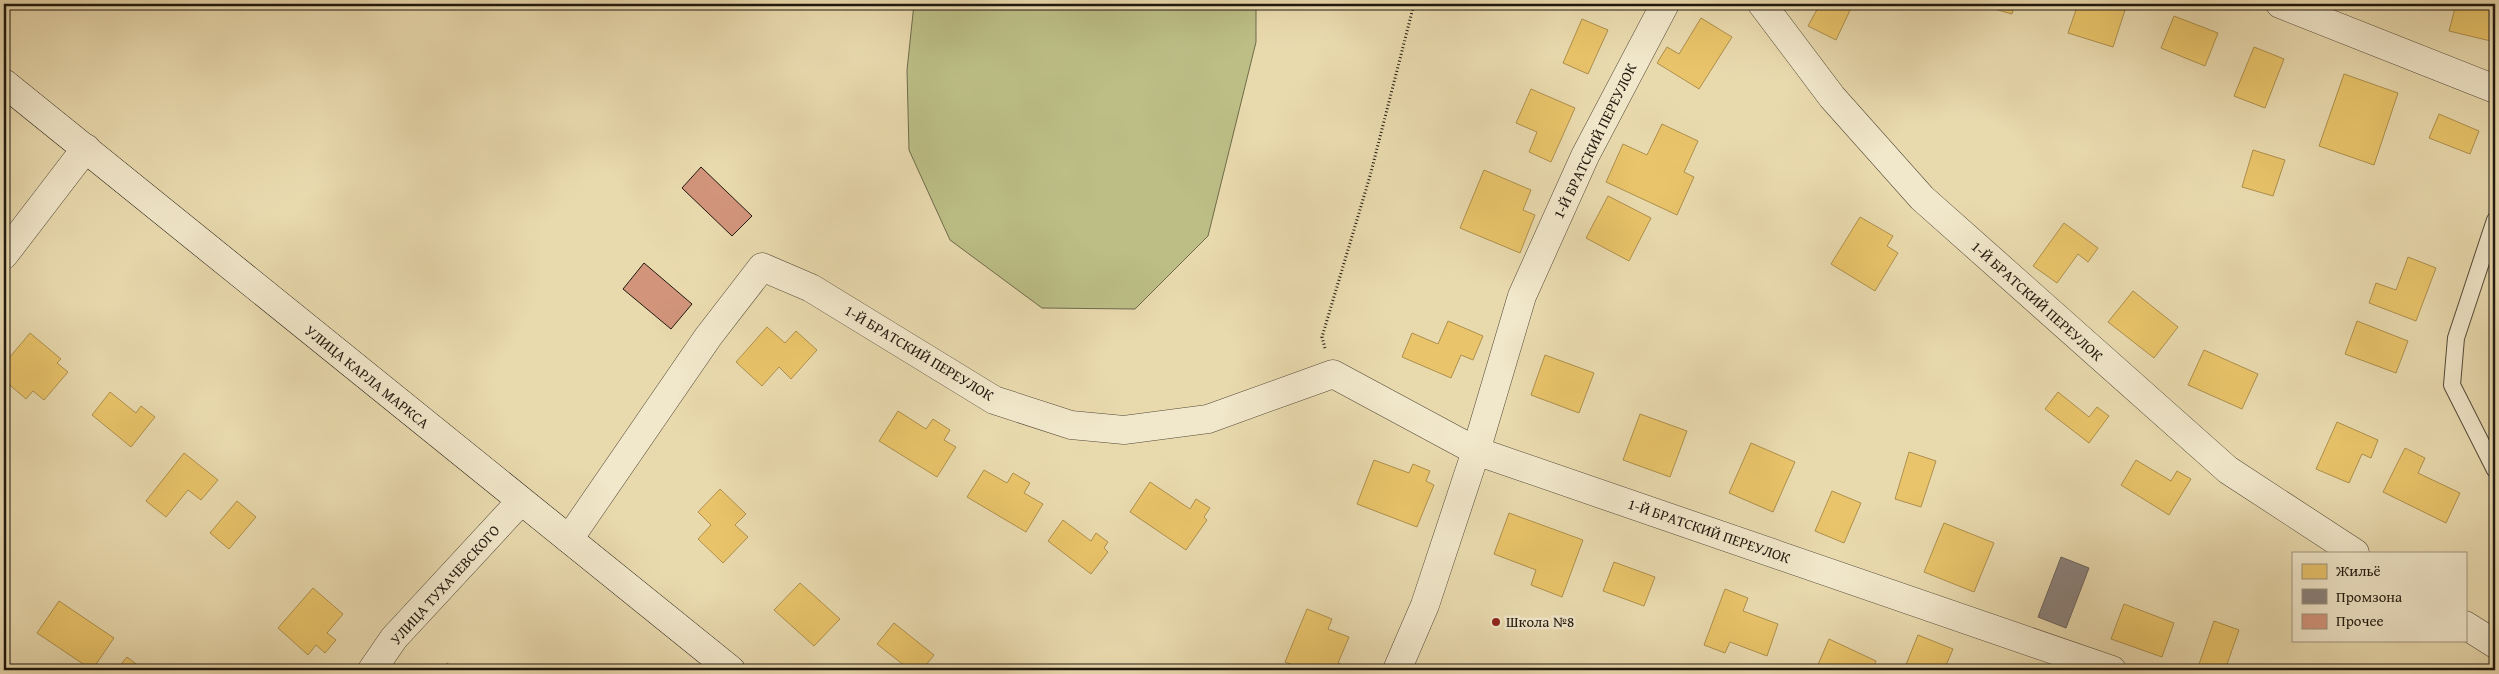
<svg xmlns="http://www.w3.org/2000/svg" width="2499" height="674" font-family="'Gentium Book Plus',serif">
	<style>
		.green { fill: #bcbe86; stroke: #6e6b4a }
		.homes { fill: #e9c46a; stroke: #ad904e }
		.industry { fill: #8a817c; stroke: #6a625b }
		.building { fill: #d2957c; stroke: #20180e }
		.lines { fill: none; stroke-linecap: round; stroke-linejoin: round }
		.lane-casing { stroke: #524836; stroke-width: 18 }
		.street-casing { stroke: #524836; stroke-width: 29 }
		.secondary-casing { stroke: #20180e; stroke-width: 29 }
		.path { stroke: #20180e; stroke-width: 3; stroke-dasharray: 1 2.5; stroke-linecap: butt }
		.lane { stroke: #f1e7ca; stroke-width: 16 }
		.street { stroke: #f1e7ca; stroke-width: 28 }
		.secondary { stroke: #f1e7ca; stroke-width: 28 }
		.poi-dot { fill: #8f2418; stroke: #f1e7ca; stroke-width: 2 }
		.labels { text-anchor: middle; stroke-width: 5; stroke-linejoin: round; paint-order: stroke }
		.street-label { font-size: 15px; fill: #20180e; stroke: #f1e7ca }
		.poi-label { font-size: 15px; fill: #20180e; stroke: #f1e7ca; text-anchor: start }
	</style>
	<rect width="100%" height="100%" fill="#e9daae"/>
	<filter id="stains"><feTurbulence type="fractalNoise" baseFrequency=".004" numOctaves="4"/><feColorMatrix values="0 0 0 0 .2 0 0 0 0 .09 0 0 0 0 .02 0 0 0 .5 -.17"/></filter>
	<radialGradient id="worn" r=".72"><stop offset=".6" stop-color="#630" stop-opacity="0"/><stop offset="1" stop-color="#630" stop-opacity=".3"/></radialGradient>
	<polygon class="green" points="914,4 1256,4 1256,42 1208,236 1135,309 1042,308 950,240 909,150 907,70"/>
	<g class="homes">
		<polygon points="1820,4 1853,4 1836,40 1808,26"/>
		<polygon points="1992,4 2015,4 2012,14 1991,8"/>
		<polygon points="2078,4 2127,4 2113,47 2068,33"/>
		<polygon points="2456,4 2487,4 2487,8 2495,10 2495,42 2449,31"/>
		<polygon points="2174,16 2218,33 2205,66 2161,48"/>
		<polygon points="1701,18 1732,37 1699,89 1657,63 1667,47 1679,54"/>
		<polygon points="1582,19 1608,30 1588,74 1563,63"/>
		<polygon points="2254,47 2284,59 2265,108 2234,96"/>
		<polygon points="2344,74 2398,93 2374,165 2319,146"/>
		<polygon points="1531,89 1575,108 1551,162 1529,152 1537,132 1516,123"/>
		<polygon points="2439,114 2479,131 2470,154 2429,138"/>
		<polygon points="1662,124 1698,141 1684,172 1694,177 1677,215 1606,182 1623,144 1647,155"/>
		<polygon points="2253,150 2285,160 2273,196 2242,187"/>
		<polygon points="1484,170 1531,190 1523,210 1535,215 1520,253 1460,228"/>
		<polygon points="1608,196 1651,218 1629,261 1586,238"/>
		<polygon points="1860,217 1893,236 1887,246 1898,253 1875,291 1831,264"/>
		<polygon points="2064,223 2098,248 2088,262 2078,254 2057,283 2033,266"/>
		<polygon points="2408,257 2436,268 2416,321 2369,303 2376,283 2396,290"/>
		<polygon points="2133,291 2178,327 2154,358 2108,322"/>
		<polygon points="1448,321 1483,336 1473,360 1461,355 1451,378 1402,357 1412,333 1438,344"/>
		<polygon points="2357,321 2408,341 2396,373 2345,354"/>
		<polygon points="767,327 785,343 796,331 817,350 791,379 779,367 762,386 736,362"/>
		<polygon points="30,333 61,359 57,363 68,372 44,400 33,391 26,399 4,380 4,364"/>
		<polygon points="2204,350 2258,374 2242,409 2188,385"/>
		<polygon points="1545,355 1594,373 1579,413 1531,395"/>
		<polygon points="110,392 136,413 141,406 155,417 131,447 92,415"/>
		<polygon points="2058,392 2089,417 2097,407 2109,416 2089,443 2045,409"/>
		<polygon points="898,411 926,429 933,419 950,430 944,440 956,447 937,477 879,441"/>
		<polygon points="1640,414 1687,431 1670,477 1623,460"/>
		<polygon points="2337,422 2378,440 2371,458 2362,454 2349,483 2316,469"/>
		<polygon points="1751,443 1795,462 1773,512 1729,493"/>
		<polygon points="2405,448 2425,458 2418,473 2460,493 2446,523 2383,492"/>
		<polygon points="1909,452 1936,461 1921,507 1895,499"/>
		<polygon points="184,453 218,480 201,500 188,490 166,517 146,501"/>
		<polygon points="1374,460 1409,473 1413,464 1430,471 1426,481 1434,485 1417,527 1357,504"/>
		<polygon points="2136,460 2171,481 2177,471 2191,479 2169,515 2121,485"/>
		<polygon points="984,470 1007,483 1013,473 1030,483 1024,493 1043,504 1026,532 967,497"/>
		<polygon points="1150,482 1190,509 1196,499 1210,508 1204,517 1207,520 1186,550 1130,512"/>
		<polygon points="720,489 746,514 735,525 748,537 723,563 698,539 711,525 698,512"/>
		<polygon points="1832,491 1861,503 1844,543 1815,531"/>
		<polygon points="237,501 256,517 229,549 210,533"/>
		<polygon points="1509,513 1583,540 1562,597 1531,585 1536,570 1494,554"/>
		<polygon points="1063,520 1091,541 1096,533 1108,542 1104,548 1108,552 1091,574 1048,541"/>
		<polygon points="1944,523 1994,543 1974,592 1924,572"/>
		<polygon points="1614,562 1655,577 1644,606 1603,591"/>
		<polygon points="800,583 840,619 814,646 774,610"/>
		<polygon points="313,588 343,614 327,633 336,640 325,653 316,645 308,655 278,628"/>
		<polygon points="1725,589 1748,598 1743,611 1778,624 1767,656 1730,642 1725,653 1704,645"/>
		<polygon points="59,601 114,638 92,670 37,633"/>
		<polygon points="2124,604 2174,623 2162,657 2111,639"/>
		<polygon points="1307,609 1332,619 1328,629 1349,637 1338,663 1355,670 1306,670 1285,662"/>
		<polygon points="2214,621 2239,630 2225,670 2197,670"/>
		<polygon points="894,623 934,655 922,670 910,670 877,644"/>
		<polygon points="1918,635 1953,649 1944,670 1913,670 1905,667"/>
		<polygon points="1829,639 1876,661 1872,670 1824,670 1817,667"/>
		<polygon points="127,657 144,670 116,670"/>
		<polygon points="447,663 457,670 442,670"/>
	</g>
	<polygon class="industry" points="2061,557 2089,568 2066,628 2038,617"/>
	<g class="building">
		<polygon points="701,167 752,216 732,236 682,188"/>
		<polygon points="644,263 692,304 671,329 623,289"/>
	</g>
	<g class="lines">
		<g class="lane-casing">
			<polyline id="lane" points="2495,220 2456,338 2452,385 2495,470"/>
		</g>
		<g class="street-casing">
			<g id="street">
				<polyline points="1762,4 1832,97 1922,198 2228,470 2355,553"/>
				<polyline points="2280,4 2495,89"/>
				<polyline points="4,255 86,148"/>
				<polyline points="569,539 708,337 762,267 811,288 994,400 1071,425 1124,430 1208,419 1333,374 1476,451 2112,670"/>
				<polyline points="2465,625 2495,644"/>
				<polyline points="372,670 394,638 520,502"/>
				<polyline points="1397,670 1425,605 1476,451 1522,296 1585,156 1665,4"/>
			</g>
		</g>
		<g class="secondary-casing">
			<polyline id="secondary" points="4,83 731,670"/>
		</g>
		<polyline class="path" points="1325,348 1322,337 1370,176 1414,4"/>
		<use href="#lane" class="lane"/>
		<use href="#street" class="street"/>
		<use href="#secondary" class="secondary"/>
	</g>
	<circle class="poi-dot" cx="1496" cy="622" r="5"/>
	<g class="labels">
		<g class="street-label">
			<text transform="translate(1595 141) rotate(-64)" y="5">1-Й БРАТСКИЙ ПЕРЕУЛОК</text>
			<text transform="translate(2037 301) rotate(42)" y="5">1-Й БРАТСКИЙ ПЕРЕУЛОК</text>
			<text transform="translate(919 353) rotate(31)" y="5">1-Й БРАТСКИЙ ПЕРЕУЛОК</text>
			<text transform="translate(367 377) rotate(39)" y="5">УЛИЦА КАРЛА МАРКСА</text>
			<text transform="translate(1709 531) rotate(19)" y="5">1-Й БРАТСКИЙ ПЕРЕУЛОК</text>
			<text transform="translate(445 585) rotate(-48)" y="5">УЛИЦА ТУХАЧЕВСКОГО</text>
		</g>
		<g class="poi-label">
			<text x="1506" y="627">Школа №8</text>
		</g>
	</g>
	<rect width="2499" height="674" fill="none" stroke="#e9daae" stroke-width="20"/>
	<rect x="5" y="5" width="2489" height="664" fill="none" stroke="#20180e" stroke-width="2.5"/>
	<rect x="10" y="10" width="2479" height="654" fill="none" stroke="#20180e"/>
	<rect x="2292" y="552" width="175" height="90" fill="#f1e7ca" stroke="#9d947f"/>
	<rect x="2302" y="564" width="25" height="15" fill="#e9c46a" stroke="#9d947f"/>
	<text x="2336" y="576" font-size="15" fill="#20180e">Жильё</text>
	<rect x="2302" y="589" width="25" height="15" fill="#8a817c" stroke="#9d947f"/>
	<text x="2336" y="602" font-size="15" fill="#20180e">Промзона</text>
	<rect x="2302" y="614" width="25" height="15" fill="#d2957c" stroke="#9d947f"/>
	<text x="2336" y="626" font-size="15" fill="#20180e">Прочее</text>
	<rect width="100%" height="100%" filter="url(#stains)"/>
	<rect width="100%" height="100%" fill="url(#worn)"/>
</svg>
